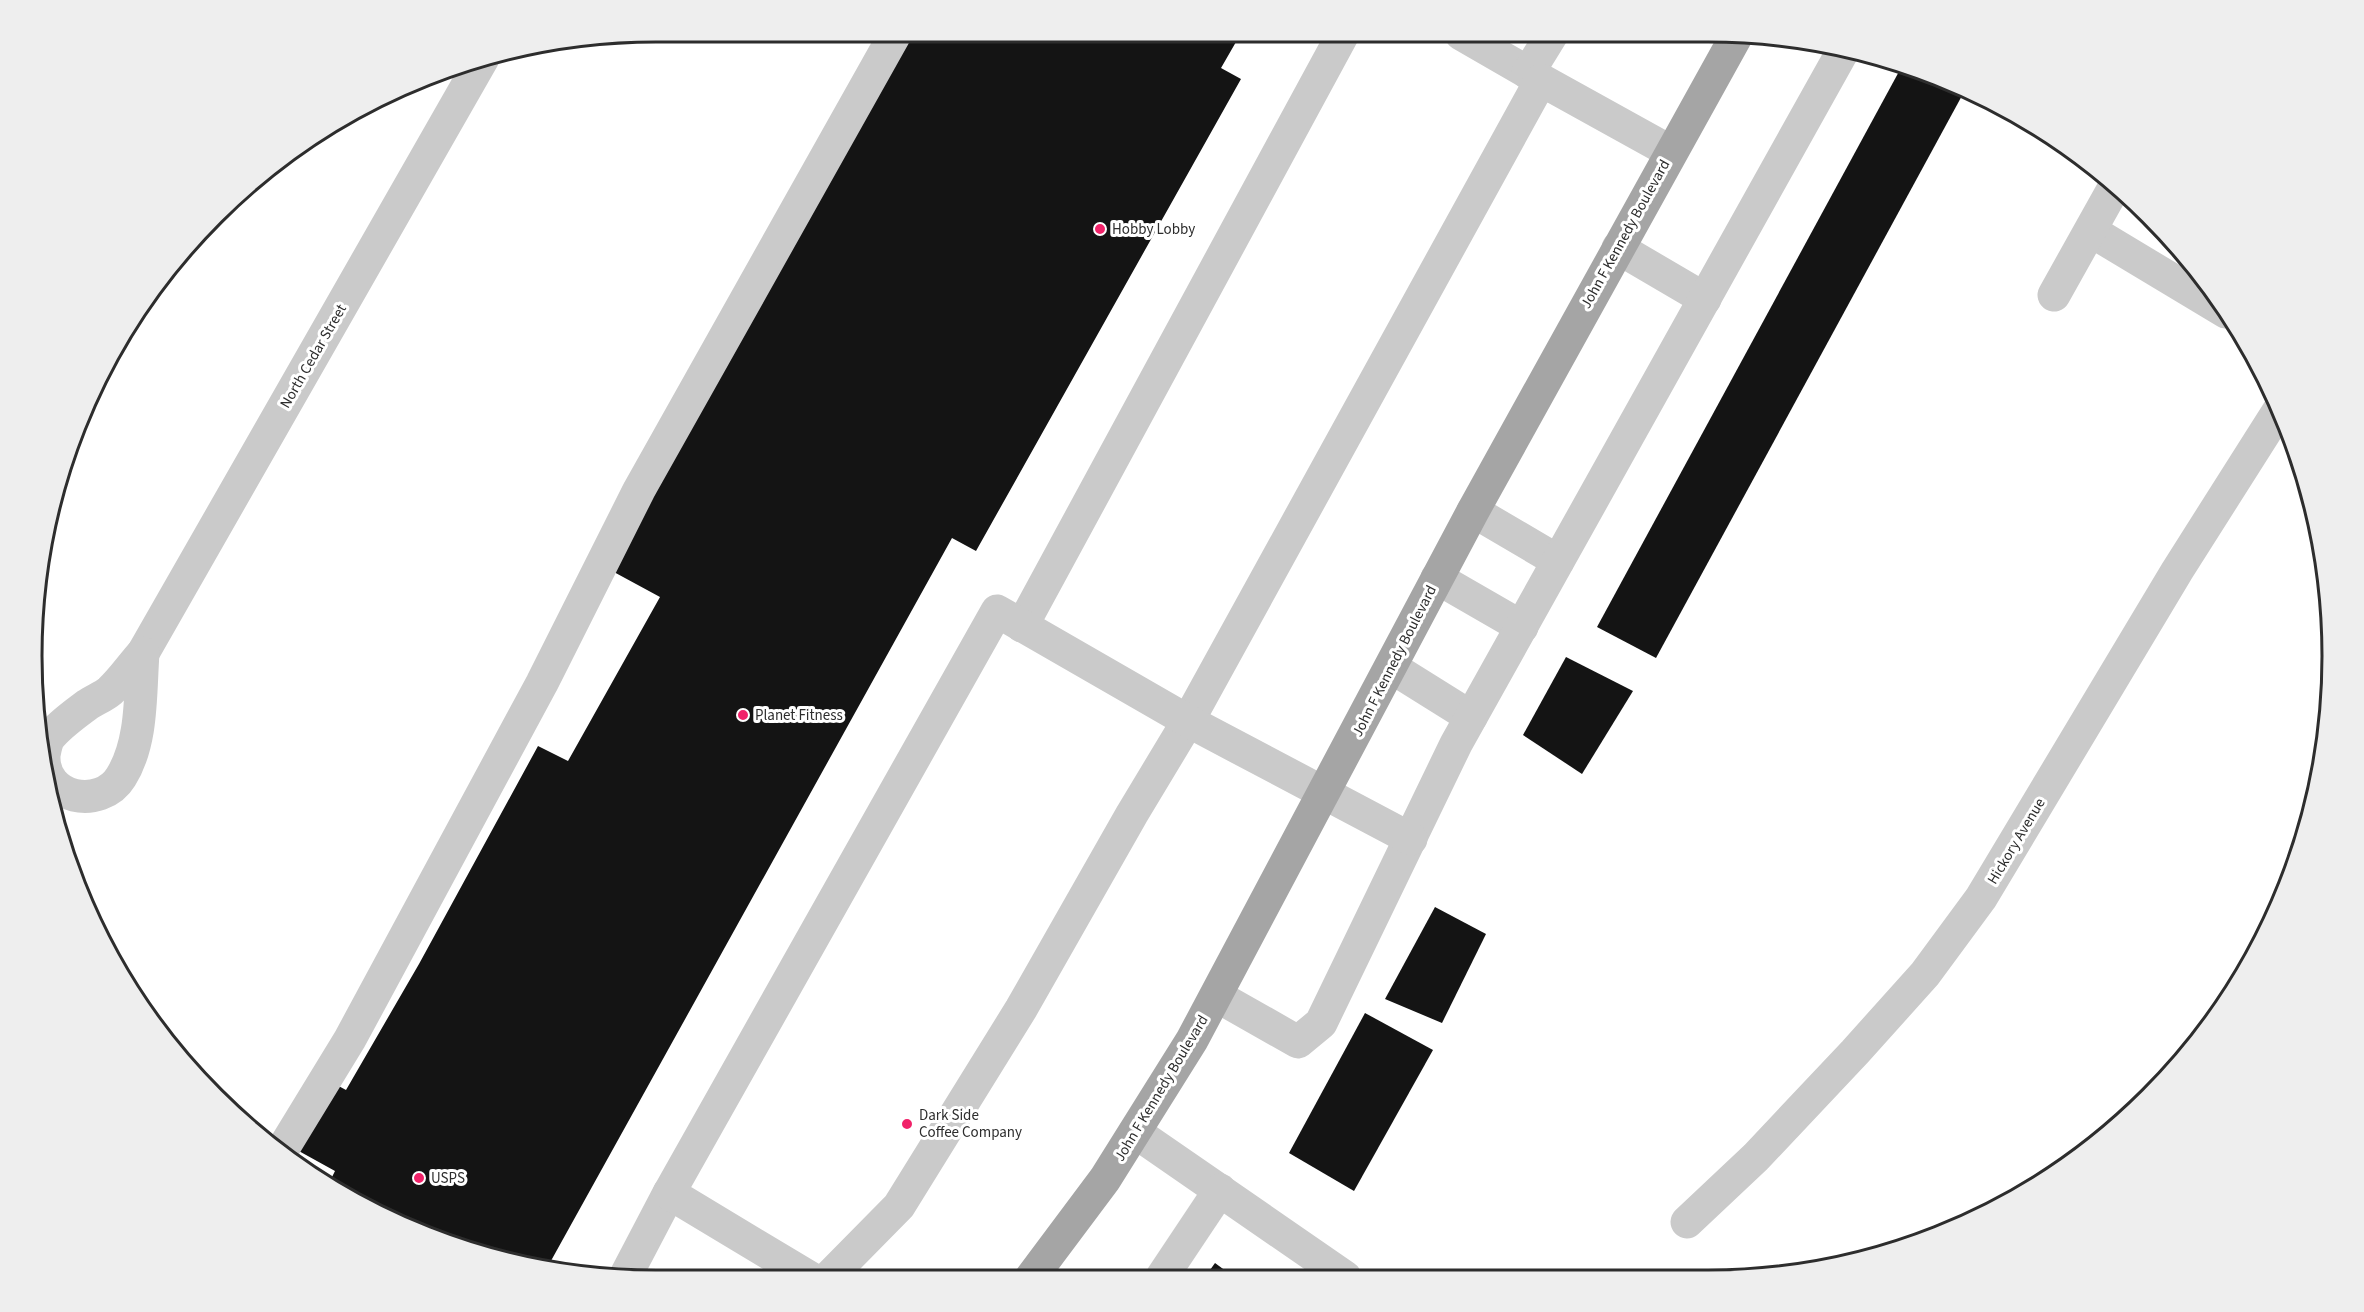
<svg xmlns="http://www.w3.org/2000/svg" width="2364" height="1312" font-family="'Source Sans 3',sans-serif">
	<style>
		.building { fill: #141414 }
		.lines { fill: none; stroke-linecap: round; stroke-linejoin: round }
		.minor { stroke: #cacaca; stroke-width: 33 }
		.major { stroke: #a5a5a5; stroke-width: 33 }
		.poi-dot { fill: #f12269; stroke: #fff; stroke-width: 2 }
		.labels { text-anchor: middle; stroke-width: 6; stroke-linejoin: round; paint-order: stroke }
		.poi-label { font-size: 15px; fill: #2d2d2d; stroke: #fff; text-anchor: start }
		.street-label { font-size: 15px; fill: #2d2d2d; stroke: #fff }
		.rim { fill: none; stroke: #2d2d2d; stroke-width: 3 }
	</style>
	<rect width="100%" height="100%" fill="#fff"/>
	<g class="building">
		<polygon points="1240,35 1221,68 1241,79 976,551 952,538 547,1268 494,1259 343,1197 328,1185 335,1171 297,1150 333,1083 346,1090 419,964 538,746 568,761 660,597 612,571 902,36"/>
		<polygon points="1902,66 1964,92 1656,658 1597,627"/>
		<polygon points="1566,657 1633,691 1582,774 1523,735"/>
		<polygon points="1435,907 1486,934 1442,1023 1385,999"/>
		<polygon points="1365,1013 1433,1050 1354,1191 1289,1153"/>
		<polygon points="1215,1263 1234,1277 1205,1277"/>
	</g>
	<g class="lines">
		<g class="minor">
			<polyline points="1461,34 1541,80"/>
			<polyline points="1528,73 1552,34"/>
			<polyline points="2091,231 2226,312"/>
			<polyline points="1618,248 1705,299"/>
			<polyline points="2054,295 2116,184"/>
			<polyline points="1473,511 1558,561"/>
			<polyline points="1437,578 1522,627"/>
			<polyline points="1022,626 1343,34"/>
			<polyline points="143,653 483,58"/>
			<path d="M 143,653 C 140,693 143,742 121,777 C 101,810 42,800 44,755 C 45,750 46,743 49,738 C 58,726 75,714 87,705 C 94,700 103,697 110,691 C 122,680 132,665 143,653 Z"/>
			<polyline points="1391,667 1471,717"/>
			<polyline points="1217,996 1298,1042 1321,1023 1456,744 1844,49"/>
			<polyline points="1135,1132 1345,1277"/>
			<polyline points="281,1152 350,1039 542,683 639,490 894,36"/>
			<polyline points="1687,1222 1756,1157 1855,1052 1925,974 1981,898 2177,571 2279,410"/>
			<polyline points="1162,1277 1220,1190"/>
			<polyline points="828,1278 899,1206 1021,1009 1132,814 1188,721 1541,80 1671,152"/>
			<polyline points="624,1279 669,1193"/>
			<polyline points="812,1279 669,1193 997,611 1188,721 1411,839"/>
		</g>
		<polyline class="major" points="1031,1278 1105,1179 1192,1040 1473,511 1738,33"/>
	</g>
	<g class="poi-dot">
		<circle cx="1100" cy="229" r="6"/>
		<circle cx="743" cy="715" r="6"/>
		<circle cx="907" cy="1124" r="6"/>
		<circle cx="419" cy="1178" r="6"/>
	</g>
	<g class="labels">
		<g class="poi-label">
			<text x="1112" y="234">Hobby Lobby</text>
			<text x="755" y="720">Planet Fitness</text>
			<text x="919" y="1120">Dark Side<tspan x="919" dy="17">Coffee Company</tspan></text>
			<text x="431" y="1183">USPS</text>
		</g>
		<g class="street-label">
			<text transform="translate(1625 234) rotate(-61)" y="5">John F Kennedy Boulevard</text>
			<text transform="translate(313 356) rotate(-60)" y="5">North Cedar Street</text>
			<text transform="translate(1394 661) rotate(-63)" y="5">John F Kennedy Boulevard</text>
			<text transform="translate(2016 841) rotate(-59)" y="5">Hickory Avenue</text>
			<text transform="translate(1161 1088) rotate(-59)" y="5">John F Kennedy Boulevard</text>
		</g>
	</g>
	<path d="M0 0H2364V1312H0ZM656 42H1708A614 614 0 0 1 2322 656V656A614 614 0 0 1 1708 1270H656A614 614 0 0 1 42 656V656A614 614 0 0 1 656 42Z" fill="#eee" fill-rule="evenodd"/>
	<path class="rim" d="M656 42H1708A614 614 0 0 1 2322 656V656A614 614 0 0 1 1708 1270H656A614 614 0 0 1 42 656V656A614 614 0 0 1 656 42Z"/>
</svg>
